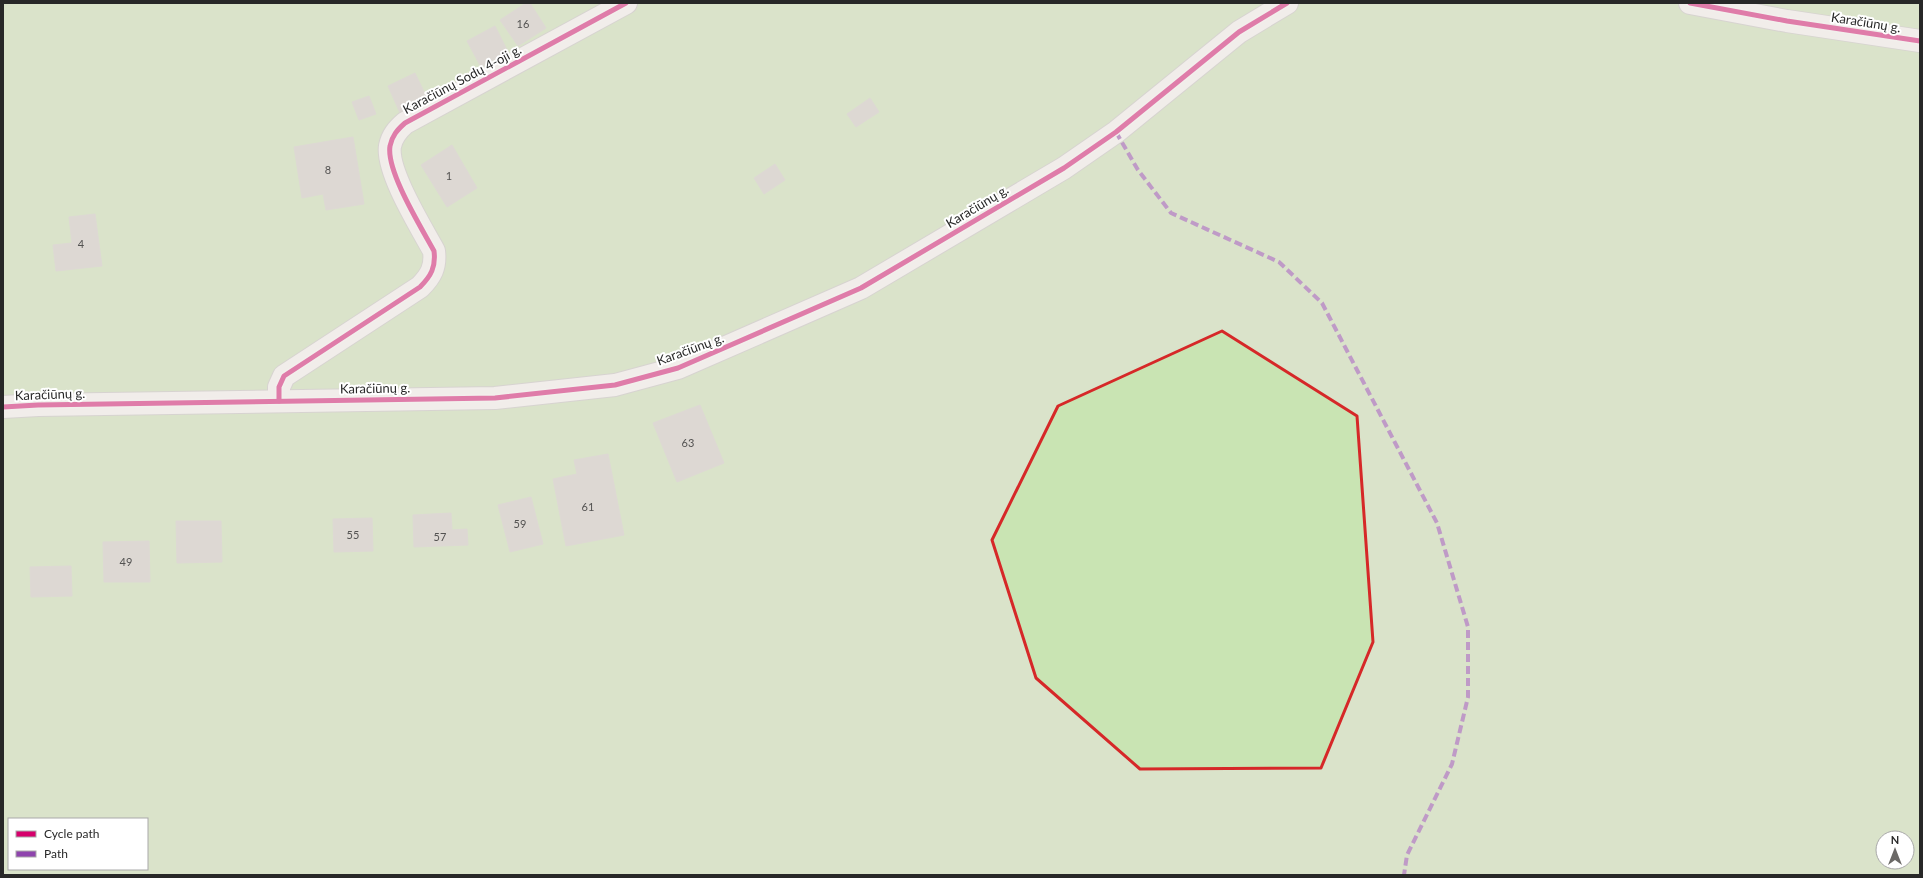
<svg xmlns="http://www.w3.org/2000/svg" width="1923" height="878" font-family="Lato,sans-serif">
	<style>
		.green { fill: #c9e4b3; fill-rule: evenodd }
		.building { fill: #d0ccc8; stroke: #d2cec9 }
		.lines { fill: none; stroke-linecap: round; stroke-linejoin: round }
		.street-casing { stroke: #c4c2c2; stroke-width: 24 }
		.street { stroke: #fcfbfa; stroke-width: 22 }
		.quiet { stroke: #8e44ad; stroke-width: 4; stroke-dasharray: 8 4; stroke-linecap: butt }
		.cycleway-casing { stroke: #fff; stroke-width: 8 }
		.cycleway { stroke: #d6006c; stroke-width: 5 }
		.marked { fill: none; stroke: #d62828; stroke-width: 3; stroke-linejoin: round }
		.labels { text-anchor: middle; stroke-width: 4; stroke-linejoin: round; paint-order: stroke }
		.number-label { font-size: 11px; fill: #535251 }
		.street-label { font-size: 13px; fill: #282828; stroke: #fff }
	</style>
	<rect width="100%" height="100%" fill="#e8e2dc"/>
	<path class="green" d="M 3,3 L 1920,3 L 1920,875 L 3,875 ZM 9,819 L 147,819 L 147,869 L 9,869 ZM 1883,838 L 1907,838 L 1907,862 L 1883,862 Z"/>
	<g class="building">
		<polygon points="526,3 530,3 546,28 518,46 500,20"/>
		<polygon points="495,26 508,52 481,67 467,41"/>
		<polygon points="415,73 428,100 400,113 388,86"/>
		<polygon points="369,96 376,114 359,120 352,102"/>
		<polygon points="870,98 879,112 856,127 847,114"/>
		<polygon points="353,137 364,204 326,210 323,194 302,198 294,147"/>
		<polygon points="452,145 477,188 447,207 421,165"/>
		<polygon points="775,164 785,180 764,194 754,178"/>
		<polygon points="95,214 102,266 56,271 53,245 72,243 69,217"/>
		<polygon points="700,405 724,463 677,482 653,423"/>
		<polygon points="608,454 624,535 566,546 553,479 577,474 574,460"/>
		<polygon points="531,497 543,544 510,552 498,505"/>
		<polygon points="451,513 452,530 467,529 468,545 414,547 413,515"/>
		<polygon points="372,518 373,551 334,552 333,519"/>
		<polygon points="176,521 221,521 222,562 177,563"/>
		<polygon points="149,541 150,582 104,582 103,542"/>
		<polygon points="71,566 72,596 31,597 30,567"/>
	</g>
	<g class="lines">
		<g class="street-casing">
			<g id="street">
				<polyline points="1690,3 1787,21 1920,41"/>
				<path d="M 279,401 L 279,387 L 284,376 L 420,287 C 431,276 436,267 434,251 C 421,227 386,171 390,146 C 392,136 397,130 405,123 L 626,3"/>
				<polyline points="3,407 38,405 495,398 615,385 678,368 861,288 1064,168 1116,132 1239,32 1287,3"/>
			</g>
		</g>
		<use href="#street" class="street"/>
		<polyline class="quiet" points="1116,132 1138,170 1171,213 1279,262 1322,303 1437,523 1468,627 1468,697 1452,764 1407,855 1404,875"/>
		<g class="cycleway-casing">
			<g id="cycleway">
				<polyline points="1690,3 1787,21 1920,41"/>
				<path d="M 279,401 L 279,387 L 284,376 L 420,287 C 431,276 436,267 434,251 C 421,227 386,171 390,146 C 392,136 397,130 405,123 L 626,3"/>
				<polyline points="3,407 38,405 495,398 615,385 678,368 861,288 1064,168 1116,132 1239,32 1287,3"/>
			</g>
		</g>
		<use href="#cycleway" class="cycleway"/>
	</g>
	<path d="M0 0H1923V878H0ZM 1222,331 L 1357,416 L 1373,642 L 1321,768 L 1140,769 L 1036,678 L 992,540 L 1058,406 Z" fill="#e8e2dc" fill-opacity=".55" fill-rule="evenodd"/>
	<path class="marked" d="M 1222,331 L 1357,416 L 1373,642 L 1321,768 L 1140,769 L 1036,678 L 992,540 L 1058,406 Z"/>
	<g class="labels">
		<g class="number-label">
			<text x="523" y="28">16</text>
			<text x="328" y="174">8</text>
			<text x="449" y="180">1</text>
			<text x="81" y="248">4</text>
			<text x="688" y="447">63</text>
			<text x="588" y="511">61</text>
			<text x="520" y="528">59</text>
			<text x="353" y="539">55</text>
			<text x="440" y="541">57</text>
			<text x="126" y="566">49</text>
		</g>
		<g class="street-label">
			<text transform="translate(1866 22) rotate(9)" y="5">Karačiūnų g.</text>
			<text transform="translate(462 79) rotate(-28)" y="5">Karačiūnų Sodų 4-oji g.</text>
			<text transform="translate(977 206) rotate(-31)" y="5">Karačiūnų g.</text>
			<text transform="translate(690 349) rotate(-20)" y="5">Karačiūnų g.</text>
			<text transform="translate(375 388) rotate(-1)" y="5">Karačiūnų g.</text>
			<text transform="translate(50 394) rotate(-2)" y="5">Karačiūnų g.</text>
		</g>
	</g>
	<rect width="1923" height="878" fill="none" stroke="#282828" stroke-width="8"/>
	<rect x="8" y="818" width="140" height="52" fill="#ffffff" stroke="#a9a9a9"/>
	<rect x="16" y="831" width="20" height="6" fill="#d6006c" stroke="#a9a9a9"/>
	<text x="44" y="838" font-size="12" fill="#282828">Cycle path</text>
	<rect x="16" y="851" width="20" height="6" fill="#8e44ad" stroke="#a9a9a9"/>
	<text x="44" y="858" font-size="12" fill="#282828">Path</text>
	<g transform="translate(1895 850)"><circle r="19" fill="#ffffff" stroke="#a9a9a9"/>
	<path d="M0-3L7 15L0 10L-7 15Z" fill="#6b6967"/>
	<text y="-6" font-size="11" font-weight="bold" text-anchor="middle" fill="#282828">N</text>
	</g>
</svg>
